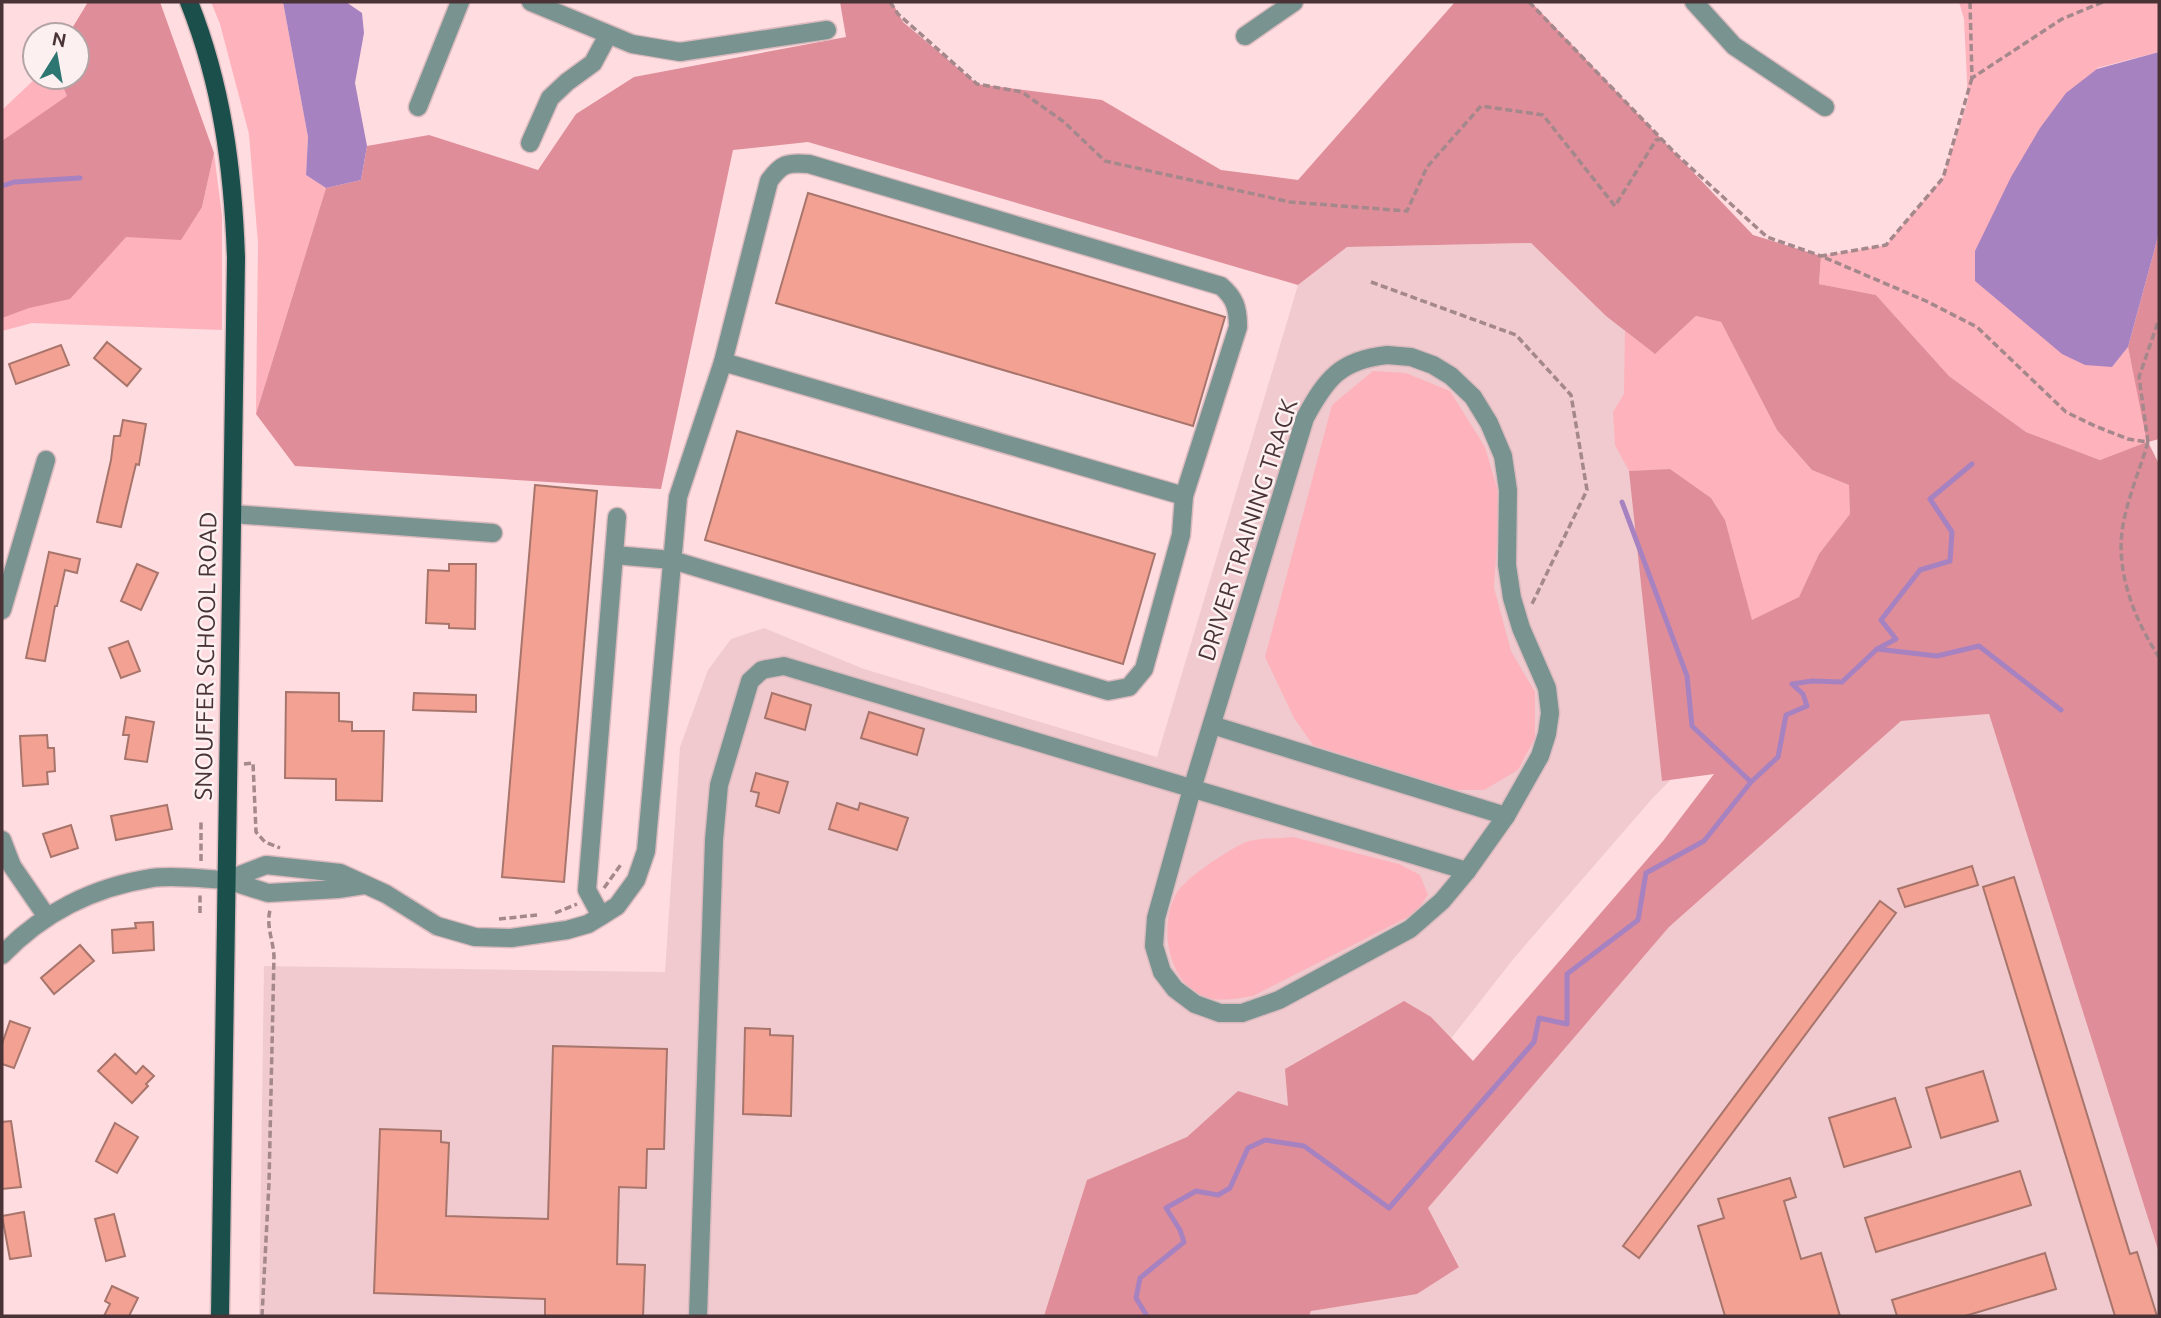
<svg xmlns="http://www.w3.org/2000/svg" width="2161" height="1318" font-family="Ubuntu,sans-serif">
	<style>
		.built { fill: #f0cace }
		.green { fill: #feb2bb }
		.forest { fill: #df8d99 }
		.water { fill: #a782c1 }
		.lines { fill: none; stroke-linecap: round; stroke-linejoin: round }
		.stream { stroke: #a782c1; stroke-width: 5 }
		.building { fill: #f2a192; stroke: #a8756c; stroke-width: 2 }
		.minor-casing { stroke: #dbbabe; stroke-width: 21 }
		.major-casing { stroke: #dbbabe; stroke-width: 21 }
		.path { stroke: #a4888b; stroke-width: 3.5; stroke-dasharray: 7 3.5; stroke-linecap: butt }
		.minor { stroke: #799391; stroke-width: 18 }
		.major { stroke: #1a4f4c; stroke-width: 18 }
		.labels { text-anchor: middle; stroke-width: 5; stroke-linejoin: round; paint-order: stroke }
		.street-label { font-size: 24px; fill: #493336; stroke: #fcf0f1 }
	</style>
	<rect width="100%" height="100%" fill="#ffdce0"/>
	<g class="built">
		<polygon points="1531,243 1606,316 1924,518 1651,800 1515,957 1233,1316 259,1316 264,966 665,972 680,747 708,670 731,639 764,628 864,669 1157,757 1298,285 1347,247"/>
		<polygon points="1989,714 2159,1253 2159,1316 1309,1316 1311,1311 1459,1266 1428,1208 1669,927 1901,721"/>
	</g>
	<g class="green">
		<polygon points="94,2 202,207 214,153 222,216 222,330 32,323 2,331 2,110 37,77 77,77 77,35"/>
		<polygon points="211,2 283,2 308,137 306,175 326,188 256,414 258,243 249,134 220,24"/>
		<polygon points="1959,2 2159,2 2159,52 2097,68 2112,367 2128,347 2148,442 2100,460 2026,432 1949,376 1876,295 1819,284 1821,256 1886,245 1943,178 1968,100 1964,19"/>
		<polygon points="1696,316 1721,322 1777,430 1812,470 1849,485 1850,514 1819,554 1799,597 1752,621 1725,520 1711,498 1670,469 1629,471 1615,445 1613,412 1624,394 1625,331 1655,354"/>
		<polygon points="1373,371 1406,373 1450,391 1485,447 1500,498 1494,588 1511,651 1535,692 1535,738 1518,770 1484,790 1450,790 1313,745 1294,718 1265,657 1332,405"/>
		<path d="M 1293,837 L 1399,864 L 1420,875 L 1428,895 L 1414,914 L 1253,996 C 1234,999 1212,1004 1195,992 C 1166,972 1160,924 1176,894 C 1183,880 1225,852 1240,845 C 1254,837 1278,839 1293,837 Z"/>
	</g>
	<g class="forest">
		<polygon points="88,2 160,2 214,153 202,207 181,240 126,237 70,299 29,308 2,318 2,141 67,96 59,77 77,77 77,35 68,35"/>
		<polygon points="840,2 892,2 903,22 977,84 1102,100 1221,170 1298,180 1455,2 1531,2 1753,235 1821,256 1819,284 1876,295 1949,376 2026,432 2100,460 2147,442 2128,347 2159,233 2159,439 2148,442 2159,464 2159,1253 1989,714 1901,721 1669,927 1428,1208 1459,1267 1417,1294 1311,1311 1309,1316 1044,1316 1087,1180 1187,1137 1238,1091 1288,1106 1285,1069 1404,1001 1431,1017 1473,1061 1663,841 1714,774 1662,781 1629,471 1670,469 1711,498 1725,520 1752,620 1799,597 1819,554 1850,514 1849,485 1812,470 1777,430 1721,322 1696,316 1655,354 1606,316 1531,243 1347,247 1298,285 808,142 733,150 661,489 295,466 256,414 326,188 361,180 367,146 429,135 538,170 576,114 634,77 846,37"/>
	</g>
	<g class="water">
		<polygon points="283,2 346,2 362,13 364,33 355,83 367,146 361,180 326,188 306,175 308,137"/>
		<polygon points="2159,52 2159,233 2128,347 2112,367 2085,365 2062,354 1975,281 1975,251 2011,177 2040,128 2066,93 2097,69"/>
	</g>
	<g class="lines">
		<g class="stream">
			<polyline points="2,186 14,182 80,178"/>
			<polyline points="1622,502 1687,676 1692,726 1751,782"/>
			<polyline points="1877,649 1896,639 1881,620 1920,570 1950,561 1952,532 1930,499 1972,464"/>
			<polyline points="1147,1316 1136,1298 1140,1278 1184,1242 1180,1230 1166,1208 1196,1191 1218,1195 1230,1188 1248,1148 1265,1140 1304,1146 1389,1208 1534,1042 1539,1018 1567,1024 1567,974 1638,920 1646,873 1704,841 1751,782 1778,757 1786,715 1807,706 1803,694 1792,684 1812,681 1842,682 1877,649 1937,656 1979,646 2061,710"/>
		</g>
	</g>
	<g class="building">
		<polygon points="808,193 1225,317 1193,426 776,303"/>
		<polygon points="107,342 141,369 127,386 94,358"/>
		<polygon points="61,345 69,365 16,384 9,364"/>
		<polygon points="123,420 146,424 139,465 136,464 121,527 97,522 111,460 114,436 120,436"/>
		<polygon points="737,431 1155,554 1123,664 705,540"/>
		<polygon points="535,485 597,491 564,882 502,877"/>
		<polygon points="49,552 80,559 77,573 65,570 57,606 55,606 45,661 26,658"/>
		<polygon points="137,564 158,573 141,610 121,601"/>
		<polygon points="449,564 476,564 475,629 449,628 449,624 426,623 428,570 449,571"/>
		<polygon points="128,641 140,671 121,678 109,648"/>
		<polygon points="286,692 339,693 339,721 352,722 352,731 384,731 382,801 336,800 336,779 285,778"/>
		<polygon points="414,693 476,695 476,712 413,710"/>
		<polygon points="772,693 811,705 805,730 765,718"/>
		<polygon points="869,712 924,729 917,755 861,738"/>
		<polygon points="126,717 154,722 147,762 125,759 129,735 123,735"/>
		<polygon points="47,735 48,748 54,748 55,771 47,772 48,784 23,786 20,736"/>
		<polygon points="756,773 788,782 779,813 756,806 759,793 751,791"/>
		<polygon points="837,803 858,810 860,803 908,818 897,850 829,829"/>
		<polygon points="167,805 172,829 116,840 111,816"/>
		<polygon points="71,825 78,848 51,857 43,834"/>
		<polygon points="1972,866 1978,885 1905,907 1898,889"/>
		<polygon points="2014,877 2130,1254 2137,1252 2157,1316 2115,1316 1983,887"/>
		<polygon points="1880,901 1896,913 1639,1258 1623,1246"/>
		<polygon points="153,922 154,950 113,953 112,930 136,928 135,923"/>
		<polygon points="80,945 94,961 54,994 41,978"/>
		<polygon points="10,1021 30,1028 14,1068 2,1064 2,1044"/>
		<polygon points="745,1028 770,1029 770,1035 793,1036 791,1116 743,1114"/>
		<polygon points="553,1046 667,1049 664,1149 647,1149 646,1188 619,1187 617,1264 645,1265 643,1316 545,1316 545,1299 374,1293 380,1129 441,1131 441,1142 449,1143 446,1216 548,1219"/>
		<polygon points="115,1054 136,1074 143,1066 154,1076 146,1084 148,1086 132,1103 98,1071"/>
		<polygon points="1983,1071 1998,1121 1941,1138 1926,1088"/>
		<polygon points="1895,1098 1911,1147 1844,1167 1829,1118"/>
		<polygon points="11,1121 21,1187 2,1189 2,1122"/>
		<polygon points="115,1123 138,1137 117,1173 96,1161"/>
		<polygon points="2020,1171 2031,1205 1876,1252 1865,1218"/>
		<polygon points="1790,1178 1796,1197 1784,1201 1801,1259 1821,1253 1840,1316 1725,1316 1698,1226 1724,1218 1718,1199"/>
		<polygon points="24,1212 31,1256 10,1259 2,1216"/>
		<polygon points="114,1214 125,1256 106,1261 95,1219"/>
		<polygon points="2045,1253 2056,1289 1965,1316 1897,1316 1892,1300"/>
		<polygon points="112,1286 138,1298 129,1316 104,1316 110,1304 105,1301"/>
	</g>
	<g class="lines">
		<g class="minor-casing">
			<g id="minor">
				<polyline points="531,2 632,44 680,52 827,30"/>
				<polyline points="1694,2 1734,46 1825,107"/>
				<polyline points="1245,36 1294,2"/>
				<polyline points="418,107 460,2"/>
				<polyline points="530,143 550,98 567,82 593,63 608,35"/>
				<path d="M 1387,355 L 1411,357 L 1433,365 L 1451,376 L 1473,397 L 1489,423 L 1503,456 L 1508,490 L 1507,565 L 1512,598 L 1521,628 L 1547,688 L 1550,713 L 1547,734 L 1540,756 L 1506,816 L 1467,871 L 1442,901 L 1410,929 L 1279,1000 L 1242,1013 L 1220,1013 L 1195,1004 L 1175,989 L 1162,972 L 1154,946 L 1156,918 L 1192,789 L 1305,418 C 1326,379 1340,360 1387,355 Z"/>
				<polyline points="233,514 493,533"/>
				<path d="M 614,555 L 672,560 L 1108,691 L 1129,687 L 1144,669 L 1181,535 L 1184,496 L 1238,327 C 1238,308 1235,298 1221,286 L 809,164 C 787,162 781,164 769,181 L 723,362"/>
				<polyline points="2,610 46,460"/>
				<polyline points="1212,725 1506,816"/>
				<polyline points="2,840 12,866 47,917"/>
				<polyline points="364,885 338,889 268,893 227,880 266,865 340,873 386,894 437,926 475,937 511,938 567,930 588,924 601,916 617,906 636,880 646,851 678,497 723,362 1184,496"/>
				<polyline points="601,916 587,890 617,517"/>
				<path d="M 2,955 C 42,913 94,887 152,878 C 176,875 203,879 227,880"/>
				<polyline points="698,1316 714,840 719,785 750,681 762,670 784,666 1467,871"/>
			</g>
		</g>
		<g class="major-casing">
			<path id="major" d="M 189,2 C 222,85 233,169 236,258 L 220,1316"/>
		</g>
		<g class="path">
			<polyline points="890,2 898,14 977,84 1022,92 1064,122 1105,161 1290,202 1407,211 1427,167 1481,106 1543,115 1615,206 1656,140 1662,139"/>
			<polyline points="1529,2 1677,155 1767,237 1821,256"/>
			<polyline points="1970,2 1972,78 2062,19 2103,2"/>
			<polyline points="1972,78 1943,178 1886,245 1821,256 1926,301 1977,327 2066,412 2095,426 2128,439 2148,442 2139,377 2159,319"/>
			<polyline points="1371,282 1516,335 1571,395 1587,490 1532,604"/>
			<path d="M 2148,442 C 2140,469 2128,497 2123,525 C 2115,571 2134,619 2159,657"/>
			<polyline points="244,764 253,763 256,832 265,842 280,848"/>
			<polyline points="201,861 201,821"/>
			<polyline points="604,888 622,863"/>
			<polyline points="200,913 200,895"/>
			<polyline points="555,913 577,904"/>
			<polyline points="499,919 537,915"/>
			<path d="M 262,1316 L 269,1183 L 274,956 C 273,940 266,926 270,910"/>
		</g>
		<use href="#minor" class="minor"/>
		<use href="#major" class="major"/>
	</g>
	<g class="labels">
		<g class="street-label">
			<text transform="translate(1248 530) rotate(-72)" y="8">DRIVER TRAINING TRACK</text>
			<text transform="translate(206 656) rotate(-89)" y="8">SNOUFFER SCHOOL ROAD</text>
		</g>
	</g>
	<rect width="2161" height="1318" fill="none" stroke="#493336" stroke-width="7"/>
	<g transform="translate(56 56) rotate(11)"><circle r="33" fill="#fcf0f1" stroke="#b4a4a6" stroke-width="2"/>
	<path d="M0-5L12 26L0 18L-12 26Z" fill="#2d7672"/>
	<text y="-10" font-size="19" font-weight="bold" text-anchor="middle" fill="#493336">N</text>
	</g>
</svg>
